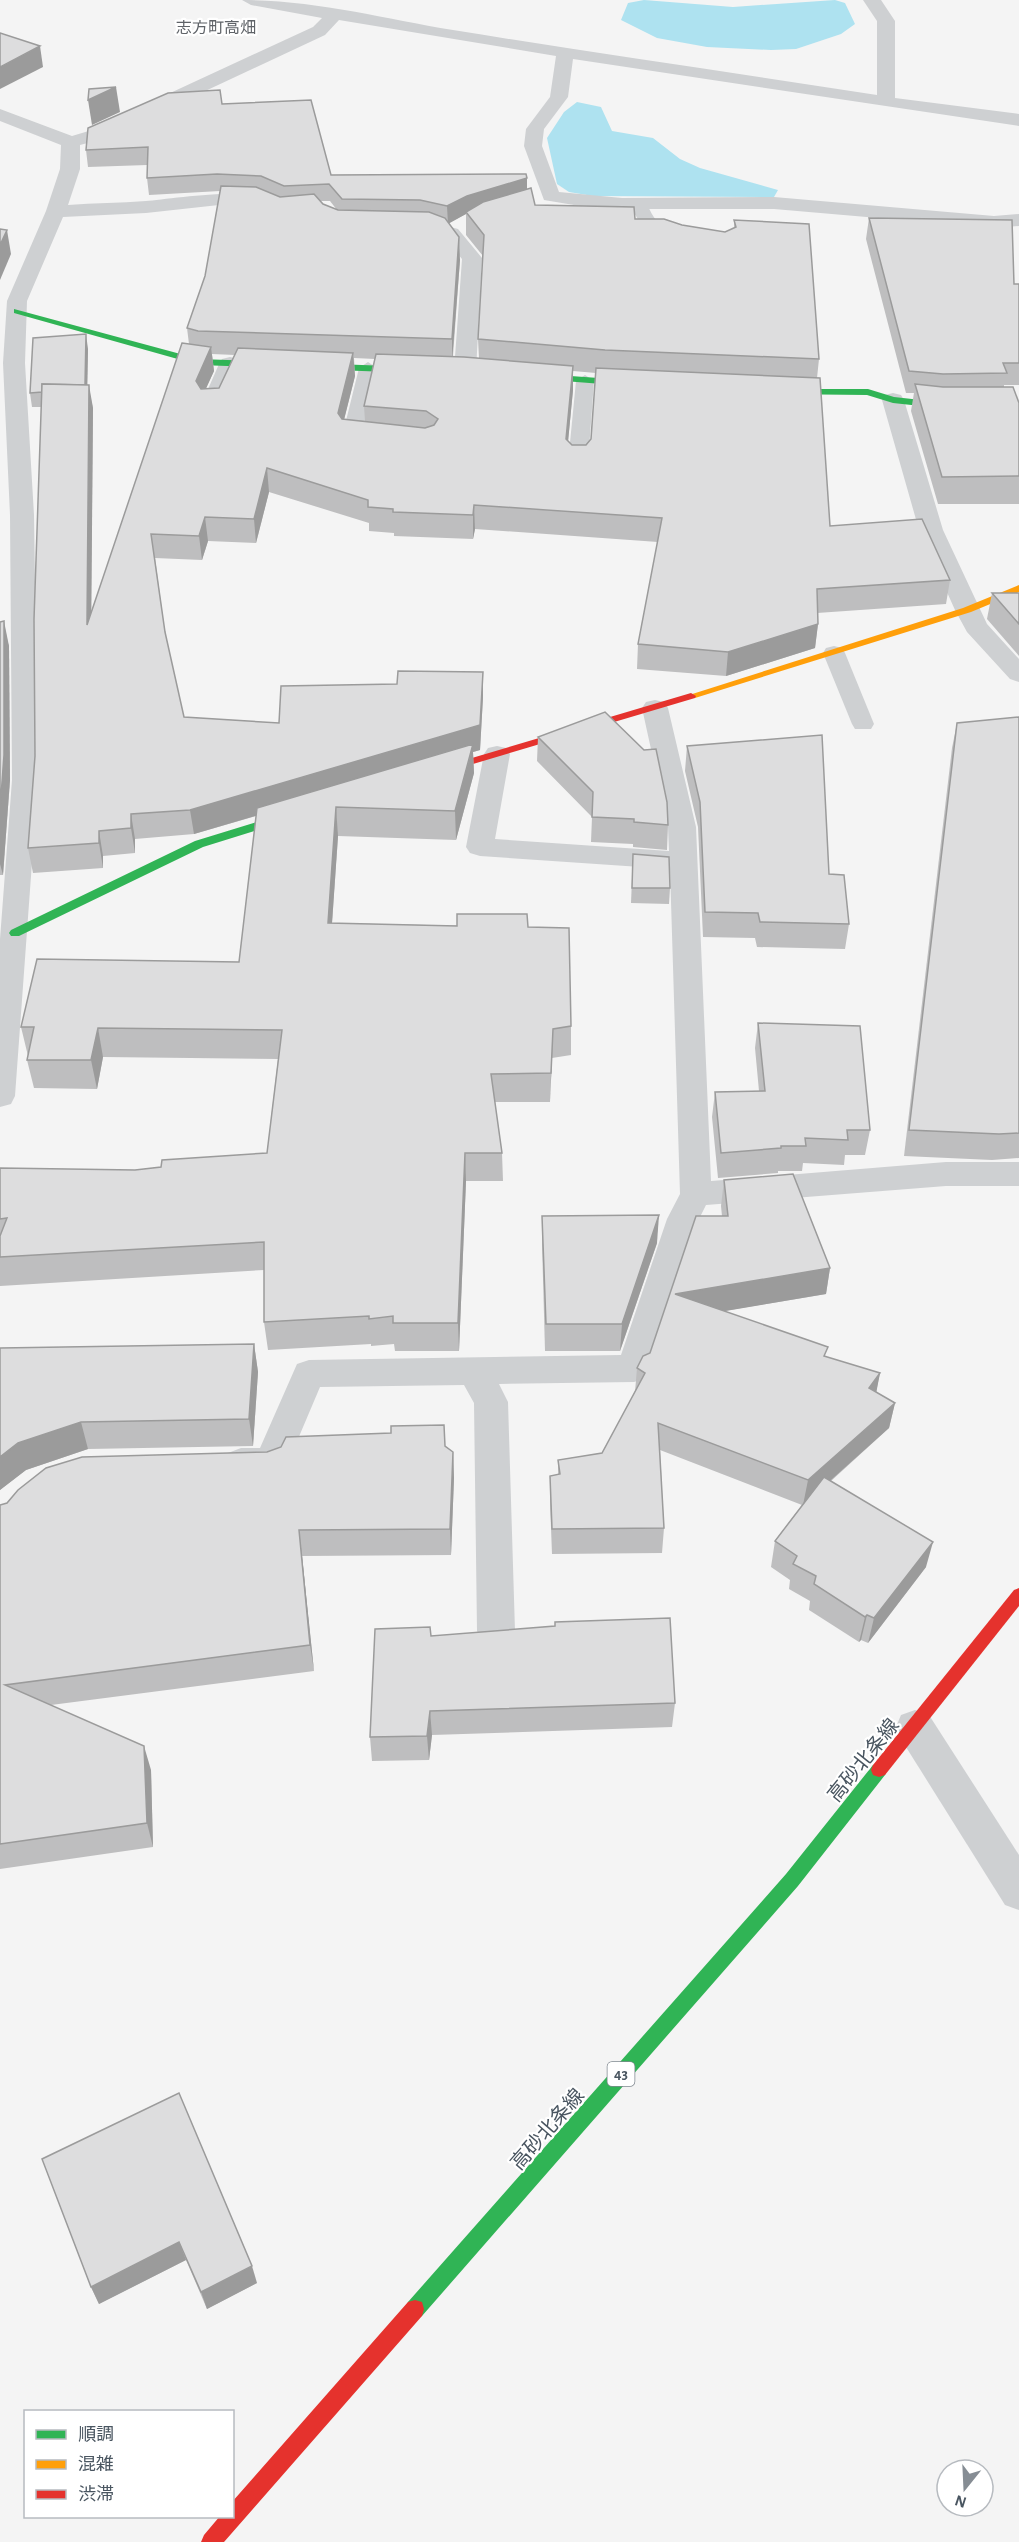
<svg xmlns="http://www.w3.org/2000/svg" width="1019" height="2542" font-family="'Alegreya Sans','Noto Sans JP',sans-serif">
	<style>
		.water { fill: #aee2f0 }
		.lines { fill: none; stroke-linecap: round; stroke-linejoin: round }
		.lane { fill: #ced0d2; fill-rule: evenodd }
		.street { fill: #ced0d2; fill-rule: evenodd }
		.fast { fill: #30b455; fill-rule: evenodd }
		.slow { fill: #ff9f0a; fill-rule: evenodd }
		.jam { fill: #e5322d; fill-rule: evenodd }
		.wall { fill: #bebebf; fill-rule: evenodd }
		.shaded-wall { fill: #9b9b9b }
		.building { fill: #ddddde; stroke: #9b9b9b; stroke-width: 1.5 }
		.labels { text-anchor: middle; stroke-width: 4.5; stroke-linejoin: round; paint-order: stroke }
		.shield { fill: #fff; stroke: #808990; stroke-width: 1.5 }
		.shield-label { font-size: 15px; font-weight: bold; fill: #4a5661 }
		.far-quarter-label { font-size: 16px; fill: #5f6368; stroke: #fff }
		.near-street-label { font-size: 20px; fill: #4a5661; stroke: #fff }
	</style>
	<rect width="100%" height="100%" fill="#f4f4f4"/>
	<g class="water">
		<polygon points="644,0 733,7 835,0 845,3 855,24 841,34 796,49 771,50 707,47 657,38 621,20 628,3"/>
		<polygon points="577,102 601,107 612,131 653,138 680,159 700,168 778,190 774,197 593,196 569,192 557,184 547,138 564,112"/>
	</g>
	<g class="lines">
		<g class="lane">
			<path d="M 638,198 L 644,199 C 650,209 652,218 662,226 C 669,231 678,233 684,239 L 681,243 C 657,249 637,223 630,203 Z"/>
			<path d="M 368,362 L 377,368 L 363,432 L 380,434 L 383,438 C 376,447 349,446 342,437 L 359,368 Z"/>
			<polygon points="585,375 594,381 588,463 585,467 571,467 568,463 576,381"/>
			<polygon points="834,646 842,648 845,653 874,724 871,729 855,729 852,724 823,653 826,648"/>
		</g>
		<g class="street">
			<path d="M 242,0 C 314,0 382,18 453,30 C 594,53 736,73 877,95 L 877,21 L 863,0 L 881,0 L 895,21 L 895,98 L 1019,114 L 1019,126 L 573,59 L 568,97 L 544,129 L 542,146 L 559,192 L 622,198 L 774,197 L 994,216 L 1019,214 L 1019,226 L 994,228 L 774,209 L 598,209 L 544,200 L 524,146 L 526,129 L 550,97 L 556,56 L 339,20 L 325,35 L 154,115 L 140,115 L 138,111 L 140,107 L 313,27 L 322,18 L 251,5 Z"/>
			<path d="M 0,109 L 72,136 L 92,130 L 99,132 L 101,136 L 99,140 L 80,145 L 80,169 L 68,205 C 94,203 120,203 146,201 C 168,199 261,185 273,202 L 263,208 L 219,205 L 146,213 L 63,217 L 27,301 L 25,363 L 34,515 L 38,780 L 15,1096 L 11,1104 L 0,1107 L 0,939 L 12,780 L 10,515 L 3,363 L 7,301 L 46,211 L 60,169 L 61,145 L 0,121 Z"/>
			<polygon points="420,219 458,229 482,258 476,371 473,376 457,376 454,371 462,259 444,237 413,229 410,225 413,221"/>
			<polygon points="230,357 238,359 241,364 223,405 220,410 204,410 201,405 219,364 222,359"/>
			<polygon points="893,393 901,395 904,400 943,530 987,624 1019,659 1019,682 1010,679 967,632 955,610 919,530 882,400 885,395"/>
			<path d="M 655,700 L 664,702 L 668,708 L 696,827 L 711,1181 L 946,1162 L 1019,1162 L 1019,1186 L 946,1186 L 706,1205 L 699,1219 L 646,1378 L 634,1382 L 499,1384 L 508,1402 L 515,1631 L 509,1643 L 496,1647 L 483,1643 L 477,1631 L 474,1403 L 464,1385 L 320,1387 L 284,1472 C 266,1478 246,1479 228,1473 L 223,1463 L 228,1453 L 241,1448 L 260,1448 L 297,1364 L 309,1360 L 621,1355 L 667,1219 L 680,1194 L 670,869 L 480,856 L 470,853 L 466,847 L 484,754 L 488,748 L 497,746 L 506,748 L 510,754 L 495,839 L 669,851 L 668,827 L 642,708 L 646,702 Z"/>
			<polygon points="915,1710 929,1715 1019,1855 1019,1910 1005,1905 901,1739 896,1727 901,1715"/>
		</g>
		<g class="fast">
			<polygon points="14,309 199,359 416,367 420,370 416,373 199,365 14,313"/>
			<polygon points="528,373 641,381 645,384 641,387 525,378 525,374"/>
			<polygon points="776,389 868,389 894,397 939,402 1019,401 1019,407 939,408 893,403 867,395 773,394 771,392"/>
			<polygon points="296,810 302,814 300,817 203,847 19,936 11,936 9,933 11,930 195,841"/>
			<polygon points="879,1763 885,1765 887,1770 885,1775 798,1886 422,2316 415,2318 408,2316 406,2309 408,2302 786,1874 873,1765"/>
		</g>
		<polygon class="slow" points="1019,585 1019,592 971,612 695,698 687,698 686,696 963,608"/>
		<g class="jam">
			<polygon points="691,693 696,696 695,698 436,775 432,776 427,773 428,771"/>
			<polygon points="1019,1588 1019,1606 885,1775 879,1777 873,1775 871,1770 873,1765 1014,1590"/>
			<polygon points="415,2300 422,2302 424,2309 422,2316 224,2542 201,2542 204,2535 220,2516 232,2516 232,2502 408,2302"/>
		</g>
	</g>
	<g class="wall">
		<path d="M 222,104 L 331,175 L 527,189 L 535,205 L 725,232 L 734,228 L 734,220 L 819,359 L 817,378 L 830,526 L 950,580 L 946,604 L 817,613 L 818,624 L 815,648 L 726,676 L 637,669 L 638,644 L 658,542 L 475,529 L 473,539 L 394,536 L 394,533 L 369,531 L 369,523 L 269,492 L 256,543 L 208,541 L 202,560 L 155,558 L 165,632 L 184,717 L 279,723 L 397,684 L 483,672 L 483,697 L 480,750 L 473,752 L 474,773 L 456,840 L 338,836 L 332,923 L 528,927 L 571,1026 L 571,1055 L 552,1058 L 550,1102 L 495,1102 L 502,1153 L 503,1181 L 466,1181 L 459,1351 L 395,1351 L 394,1344 L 371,1346 L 371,1344 L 268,1350 L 264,1322 L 264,1270 L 0,1286 L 0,1168 L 135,1170 L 161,1167 L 267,1153 L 278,1059 L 103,1057 L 97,1089 L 34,1088 L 27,1060 L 28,1056 L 21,1027 L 239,962 L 256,816 L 194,834 L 135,839 L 135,853 L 103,856 L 103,868 L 33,873 L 28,848 L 35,756 L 41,407 L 32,407 L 30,393 L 88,349 L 87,385 L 93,408 L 91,612 L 189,344 L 187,328 L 205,276 L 220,191 L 149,195 L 147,178 L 147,165 L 88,167 L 86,150 ZM 320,201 L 330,201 L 337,210 L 323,204 ZM 466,214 L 466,235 L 483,256 L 478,339 L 479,358 L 453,356 L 460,260 L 448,223 ZM 212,354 L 235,355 L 219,388 L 206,388 L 214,371 ZM 354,358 L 375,359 L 364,406 L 365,421 L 344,419 L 355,376 ZM 573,371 L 596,373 L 591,439 L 586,445 L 572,445 L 568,441 L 573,390 Z"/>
		<polygon points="869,218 1014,284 1019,284 1019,385 1004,385 1004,387 1019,403 1019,504 938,504 911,411 914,393 906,393 866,239"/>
		<polygon points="992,593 1019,593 1019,656 987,619"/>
		<polygon points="0,622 9,646 10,780 3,875 0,875"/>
		<polygon points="1019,717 1019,1158 992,1160 904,1156 952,748 957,723"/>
		<polygon points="538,737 668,825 667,850 633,847 633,844 591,842 592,817 537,761"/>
		<polygon points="687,746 829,874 849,924 845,949 757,947 755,938 703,937 698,827 685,771"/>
		<polygon points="633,854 670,888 669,904 631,903"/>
		<polygon points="758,1023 870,1130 865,1155 845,1155 844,1165 803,1163 802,1171 778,1171 778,1173 718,1178 712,1117 715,1092 759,1091 755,1048"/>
		<polygon points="724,1180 830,1268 826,1294 724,1311 826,1357 880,1373 876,1392 895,1403 889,1428 831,1481 926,1567 868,1643 861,1640 859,1642 809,1610 810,1601 789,1589 790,1580 771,1567 775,1541 802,1505 660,1450 664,1528 662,1553 552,1554 550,1501 550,1476 558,1475 558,1460 602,1453 635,1392 637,1368 650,1353 722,1216 721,1206"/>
		<polygon points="542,1216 657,1243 620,1351 545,1351 542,1243"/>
		<polygon points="254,1344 258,1372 253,1446 88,1449 26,1470 0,1490 0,1348"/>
		<polygon points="445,1446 453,1452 454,1478 451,1555 302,1556 314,1671 51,1705 151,1770 153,1847 0,1869 0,1505 267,1452"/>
		<polygon points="431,1636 675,1703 672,1727 432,1735 429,1760 372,1761 370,1737"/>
		<polygon points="42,2159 257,2283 207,2309 186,2260 99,2304 91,2287"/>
	</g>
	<g class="shaded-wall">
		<polygon points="40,46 43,67 0,89 0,67"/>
		<polygon points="116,87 120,112 92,125 88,100"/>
		<polygon points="527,178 527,195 466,212 466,214 448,224 447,206 467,196"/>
		<polygon points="7,230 11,254 0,280 0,245"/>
		<polygon points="459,237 460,260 452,361 452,339"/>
		<polygon points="86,334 88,349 87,404 84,390"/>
		<polygon points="211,347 214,371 199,404 196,381"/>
		<polygon points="353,353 355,376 340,436 338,413"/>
		<polygon points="573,366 573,390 566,463 566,439"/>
		<polygon points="89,385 93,408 91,650 87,625"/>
		<polygon points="267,468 269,492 256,543 254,519"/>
		<polygon points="474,505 475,529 473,539 473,515"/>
		<polygon points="205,517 208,541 202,560 199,536"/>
		<polygon points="4,621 9,646 10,780 3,875 0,864 0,810"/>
		<polygon points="818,624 815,648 726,676 728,652"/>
		<polygon points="483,672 483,697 480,750 473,752 474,773 456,840 455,811 471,753 194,834 190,810"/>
		<polygon points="336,807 338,836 330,952 328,923"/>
		<polygon points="131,814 135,839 135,853 131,828"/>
		<polygon points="99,831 103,856 103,868 99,843"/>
		<polygon points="98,1028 103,1057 97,1089 91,1060"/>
		<polygon points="553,1029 552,1058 550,1102 551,1073"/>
		<polygon points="465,1153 466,1181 459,1351 458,1323"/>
		<polygon points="659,1215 657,1243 620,1351 622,1324"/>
		<polygon points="830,1268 826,1294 672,1320 675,1294"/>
		<polygon points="254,1344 258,1372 253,1446 249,1419"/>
		<polygon points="880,1373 875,1399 869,1388"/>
		<polygon points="895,1403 889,1428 803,1505 808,1480"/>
		<polygon points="81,1422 88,1449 26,1470 0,1490 0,1457 18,1443"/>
		<polygon points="453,1452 454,1478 451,1555 450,1529"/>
		<polygon points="299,1530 302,1556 314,1671 310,1645"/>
		<polygon points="933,1542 926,1567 868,1643 874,1618"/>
		<polygon points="867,1615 861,1640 859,1642 865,1617"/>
		<polygon points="430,1711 432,1735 429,1760 427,1736"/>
		<polygon points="144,1746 151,1770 153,1847 147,1823"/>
		<polygon points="179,2242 186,2260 99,2304 91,2287"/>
		<polygon points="252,2266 257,2283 207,2309 201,2292"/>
	</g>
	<g class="building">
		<polygon points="0,33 40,46 0,67"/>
		<polygon points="116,87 88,100 89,89"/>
		<polygon points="220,90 222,104 311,100 331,175 526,174 527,178 467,196 447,206 420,200 342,199 329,184 284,186 261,176 217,174 147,178 148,147 86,150 88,128 168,93"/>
		<polygon points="221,186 256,187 280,197 314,194 323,204 338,210 429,212 445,218 459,237 452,339 198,331 187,328 205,276"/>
		<polygon points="531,188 535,205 634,207 635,219 664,219 682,225 725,232 736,227 734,220 809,224 819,359 605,350 478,339 484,235 466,212 483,202"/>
		<polygon points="869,218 1012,220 1014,284 1019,284 1019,363 1003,363 1007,373 943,374 909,371"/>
		<polygon points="0,229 7,230 0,245"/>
		<polygon points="86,334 85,385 42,384 42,392 30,393 33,338"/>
		<polygon points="182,343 211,347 196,381 201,389 219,388 238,348 353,353 338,413 342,419 425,428 434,425 438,419 426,411 364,406 376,354 464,357 573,366 566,439 572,445 586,445 591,439 596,368 820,378 830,526 922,519 950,580 817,589 818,624 728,652 638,644 662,518 474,505 473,515 393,512 393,509 368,507 368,500 267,468 254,519 205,517 199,536 151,534 165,632 184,717 279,723 281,686 397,684 398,671 483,672 480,725 190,810 131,814 131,828 99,831 99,843 28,848 35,756 34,619 42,384 89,385 87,625"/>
		<polygon points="915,384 943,387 1013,387 1019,403 1019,476 942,477"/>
		<polygon points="992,593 1019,593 1019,624"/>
		<polygon points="4,621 4,755 0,810 0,622"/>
		<polygon points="605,712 644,750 656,749 667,802 668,825 634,822 634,819 592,817 593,792 538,737"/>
		<polygon points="1019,717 1019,1133 999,1134 909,1130 957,723"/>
		<polygon points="822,735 829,874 844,875 849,924 760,922 758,913 705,912 700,802 687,746"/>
		<polygon points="473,744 455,811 336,807 328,923 457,926 457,914 527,914 528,927 569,928 571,1026 553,1029 551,1073 491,1074 502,1153 465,1153 458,1323 393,1323 393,1316 369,1319 369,1316 264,1322 264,1242 0,1257 0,1236 7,1218 0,1219 0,1168 135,1170 161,1167 162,1160 267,1153 282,1030 98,1028 91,1060 27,1060 34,1027 21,1027 37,959 239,962 257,808"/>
		<polygon points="633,854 669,857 670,888 632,888"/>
		<polygon points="758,1023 860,1026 870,1130 847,1130 848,1140 805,1138 806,1146 781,1146 781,1148 721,1153 715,1092 765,1091"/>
		<polygon points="793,1174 830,1268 675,1294 828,1347 824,1356 880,1373 869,1388 895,1403 808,1480 658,1423 664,1528 552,1529 550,1476 560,1474 558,1460 602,1453 645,1373 637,1368 643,1356 650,1353 696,1216 728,1216 724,1180"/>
		<polygon points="659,1215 622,1324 546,1324 542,1216"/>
		<polygon points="254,1344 249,1419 81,1422 18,1443 0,1457 0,1348"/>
		<polygon points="444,1425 445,1446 453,1452 450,1529 299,1530 310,1645 5,1685 144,1746 147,1823 0,1844 0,1505 7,1503 18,1490 46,1468 82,1457 267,1452 281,1447 286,1437 391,1433 391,1426"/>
		<polygon points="824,1477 933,1542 874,1618 867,1615 865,1617 814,1584 816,1576 793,1564 797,1556 775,1541"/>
		<polygon points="670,1618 675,1703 430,1711 427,1736 370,1737 375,1629 430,1627 431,1636 555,1626 555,1622"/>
		<polygon points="179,2093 252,2266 201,2292 179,2242 91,2287 42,2159"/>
	</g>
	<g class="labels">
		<rect class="shield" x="607.5" y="2062" width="27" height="24" rx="4.5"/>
		<g class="shield-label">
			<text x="621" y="2079">43</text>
		</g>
		<g class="far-quarter-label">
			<text x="216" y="33">志方町高畑</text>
		</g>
		<g class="near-street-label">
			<text transform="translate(863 1760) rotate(-51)" y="7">高砂北条線</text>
			<text transform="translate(547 2129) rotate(-49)" y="7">高砂北条線</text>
		</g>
	</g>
	<rect x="24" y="2410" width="210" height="108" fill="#ffffff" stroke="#b7bbc0" stroke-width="1.5"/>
	<rect x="36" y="2430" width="30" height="9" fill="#30b455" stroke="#b7bbc0" stroke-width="1.5"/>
	<text x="78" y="2440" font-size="18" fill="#4a5661">順調</text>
	<rect x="36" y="2460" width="30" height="9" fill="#ff9f0a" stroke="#b7bbc0" stroke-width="1.5"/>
	<text x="78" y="2470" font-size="18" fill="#4a5661">混雑</text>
	<rect x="36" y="2490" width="30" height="9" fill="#e5322d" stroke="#b7bbc0" stroke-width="1.5"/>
	<text x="78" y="2500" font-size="18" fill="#4a5661">渋滞</text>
	<g transform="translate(965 2488) rotate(198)"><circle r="28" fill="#ffffff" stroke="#b7bbc0" stroke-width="1.5"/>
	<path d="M0-4.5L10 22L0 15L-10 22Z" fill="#868d94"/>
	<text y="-9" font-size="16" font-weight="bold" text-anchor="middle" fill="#4a5661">N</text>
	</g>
</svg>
